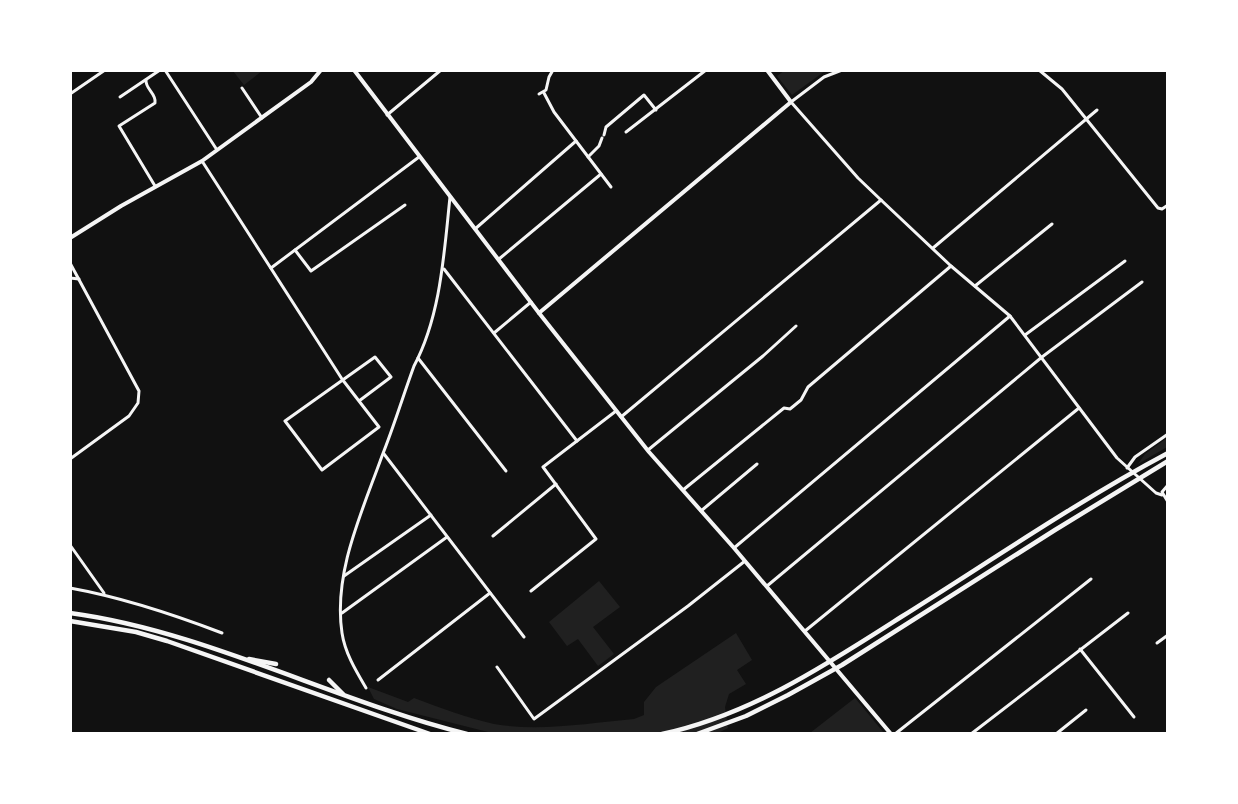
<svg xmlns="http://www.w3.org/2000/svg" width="1238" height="804" font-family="'DM Sans',sans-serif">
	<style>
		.green { fill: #202020 }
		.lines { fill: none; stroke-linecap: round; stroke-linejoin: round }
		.minor { stroke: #f5f5f5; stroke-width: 3 }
		.tertiary { stroke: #f5f5f5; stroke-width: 4 }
		.trunk { stroke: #f5f5f5; stroke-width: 4.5 }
	</style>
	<rect width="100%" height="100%" fill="#111"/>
	<g class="green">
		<polygon points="233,71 262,71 244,85"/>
		<polygon points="784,71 784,70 825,71 792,95 777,76"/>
		<polygon points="1167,438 1167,447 1138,464 1145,454"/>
		<polygon points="599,581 620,607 593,627 614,654 598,666 578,639 567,646 549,622"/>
		<path d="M 736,633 L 752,660 L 737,670 L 746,684 L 729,694 L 725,707 L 728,728 L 718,733 L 492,733 L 397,709 L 374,699 L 368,687 L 408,702 L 414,698 C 441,708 467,718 494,724 C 540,732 589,723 634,719 L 644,715 L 644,702 L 656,687 Z"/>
		<polygon points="855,698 884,733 810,733"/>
	</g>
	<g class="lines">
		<g class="minor">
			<polyline points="165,70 217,150"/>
			<polyline points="842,70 824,77 791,102 858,178 881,200 951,266 1010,316 1117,458 1156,493 1162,495"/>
			<polyline points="1039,70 1062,89 1158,208 1162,209 1168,205"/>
			<path d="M 146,80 C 145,89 157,94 155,103 L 119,126 L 155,186"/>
			<polyline points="242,88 262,118"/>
			<polyline points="544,93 554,112 611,187"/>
			<polyline points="70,94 105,70"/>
			<polyline points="539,94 546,90 549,77 553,70"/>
			<polyline points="120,97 160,70"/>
			<polyline points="387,115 441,70"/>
			<polyline points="626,132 706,70"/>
			<polyline points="604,135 606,127 644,95 656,110"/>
			<polyline points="588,157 599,146 602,138"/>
			<polyline points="202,161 342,379 379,427 322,470 285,421 375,357 391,377 359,401"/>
			<polyline points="475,229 576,141"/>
			<polyline points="933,248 1097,110"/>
			<polyline points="295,250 311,271 405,205"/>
			<polyline points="499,259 601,174"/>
			<polyline points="70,263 139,391 138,403 129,416 70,459"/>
			<polyline points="271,268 419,157"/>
			<polyline points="444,269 577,441"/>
			<polyline points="70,278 79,279"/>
			<polyline points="975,286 1052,224"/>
			<polyline points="494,333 531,302"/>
			<polyline points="1025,335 1125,261"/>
			<polyline points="418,358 506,471"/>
			<polyline points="621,417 881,200"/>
			<polyline points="648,450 763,356 796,326"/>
			<polyline points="384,454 524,637"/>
			<polyline points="1127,468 1135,457 1168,434"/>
			<polyline points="1168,485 1162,492 1168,502"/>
			<polyline points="683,490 784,408 790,409 801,400 808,387 951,266"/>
			<polyline points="701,511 757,464"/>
			<polyline points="493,536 556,484"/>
			<polyline points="70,545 104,593"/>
			<polyline points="734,548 1010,316"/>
			<polyline points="344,576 431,515"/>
			<polyline points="767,586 1042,357 1142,282"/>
			<path d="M 70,588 C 120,597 175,615 222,633"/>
			<polyline points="531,591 596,539 543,467 616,411"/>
			<polyline points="342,613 447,537"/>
			<polyline points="805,631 1079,408"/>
			<polyline points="1157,643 1168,635"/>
			<polyline points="1080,649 1134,717"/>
			<polyline points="497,667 534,719 688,606 745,561"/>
			<polyline points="378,680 490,593"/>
			<path d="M 366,688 C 356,671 345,653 342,633 C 333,573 362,512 382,456 C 394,426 403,396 414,366 C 441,315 444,253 450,197"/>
			<polyline points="895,734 1091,579"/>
			<polyline points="971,734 1128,613"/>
			<polyline points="1056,734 1086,710"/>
		</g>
		<g class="tertiary">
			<polyline points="354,70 539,313 649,452 734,548 891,734"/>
			<polyline points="70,238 121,206 202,161 311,82 321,70"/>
			<polyline points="539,313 791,102 767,70"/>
		</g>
		<g class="trunk">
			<path d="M 70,613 C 205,631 334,701 467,734"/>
			<polyline points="70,621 136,632 167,641 430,734"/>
			<polyline points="249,659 276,664"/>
			<polyline points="329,680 343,694"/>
			<path d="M 662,734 C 750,715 826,665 901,617 C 989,562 1076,502 1168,453"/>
			<polyline points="697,734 746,716 788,695 842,665 1055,530 1168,461"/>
		</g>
	</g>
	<rect width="1238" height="804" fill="none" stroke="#ffffff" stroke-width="144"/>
</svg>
